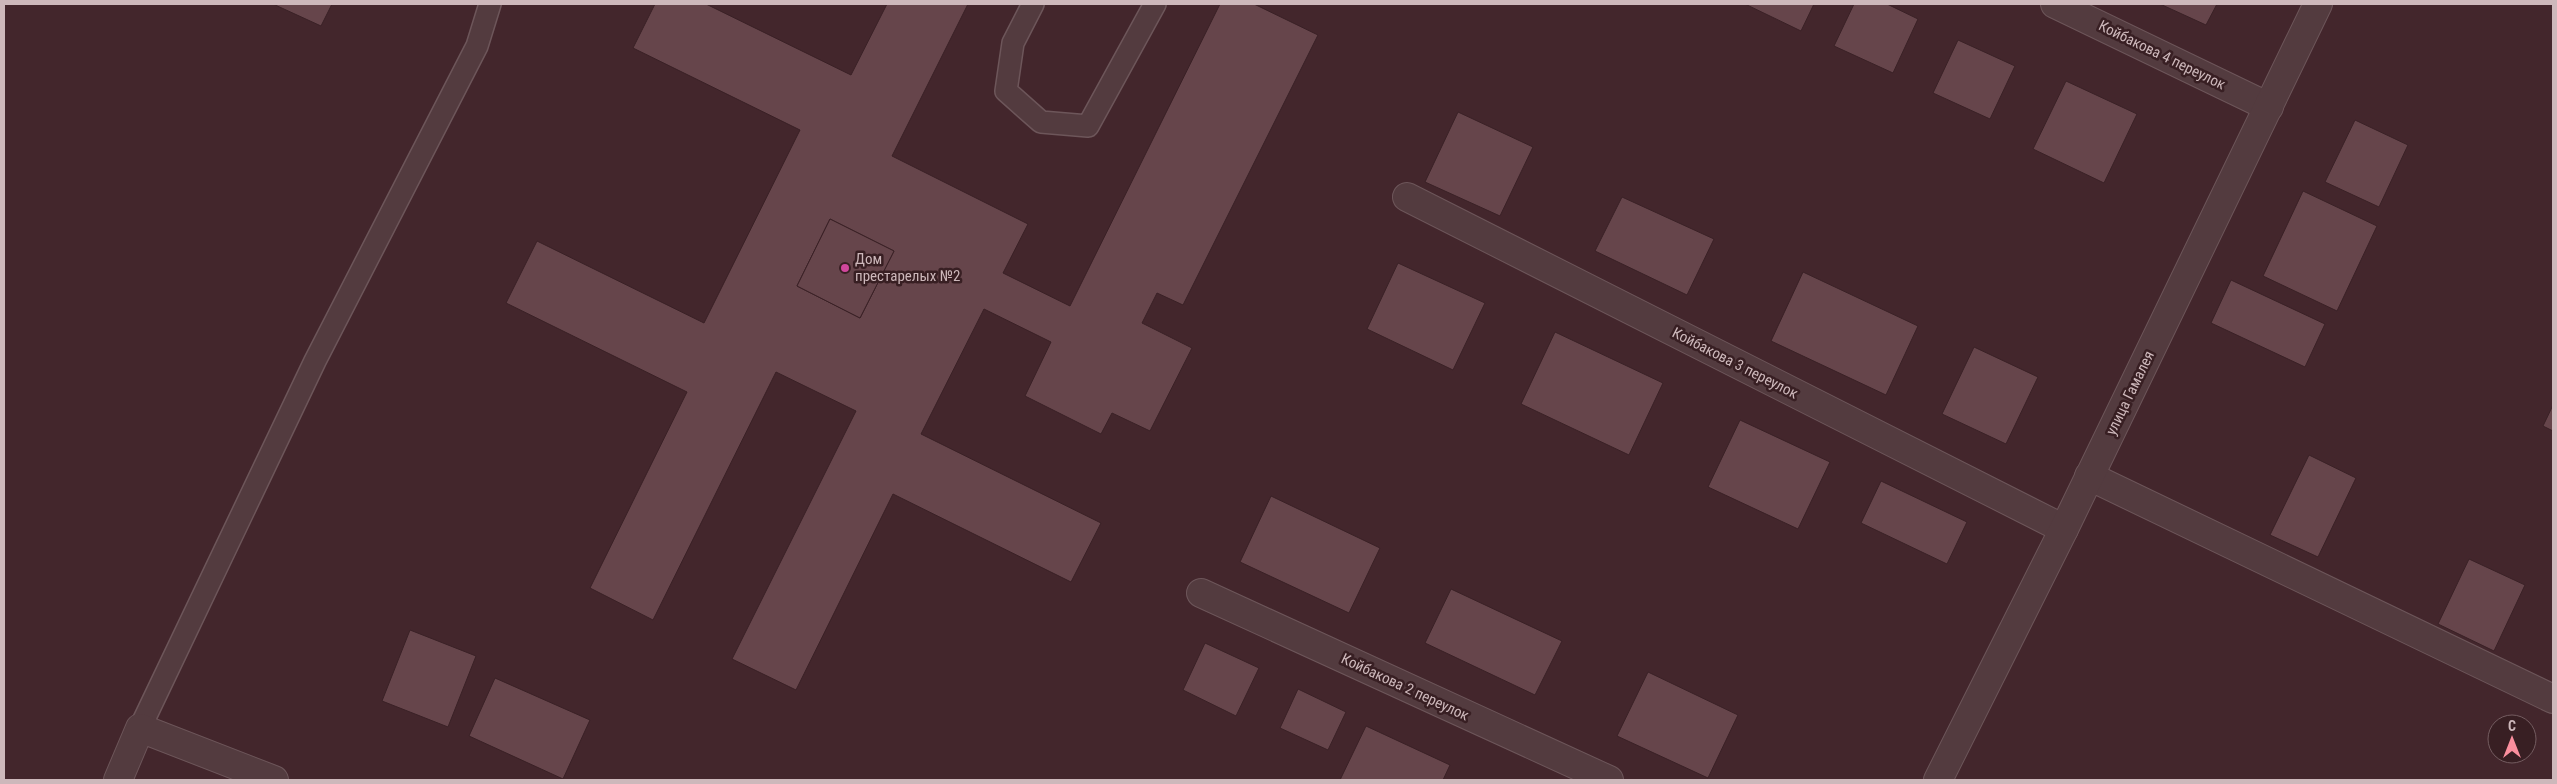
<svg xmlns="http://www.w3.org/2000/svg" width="2557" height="784" font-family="'Roboto Condensed',sans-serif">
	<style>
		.building { fill: #66454b; stroke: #3a2126; fill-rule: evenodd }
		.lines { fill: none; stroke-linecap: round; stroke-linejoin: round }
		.lane-casing { stroke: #6d565a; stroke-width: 24 }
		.street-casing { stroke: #6d565a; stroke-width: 30 }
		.lane { stroke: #533b3f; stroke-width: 21 }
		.street { stroke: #533b3f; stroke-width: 28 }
		.hotel-dot { fill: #d1479c; stroke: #381f23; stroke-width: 2 }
		.labels { text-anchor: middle; stroke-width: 5; stroke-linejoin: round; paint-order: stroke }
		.street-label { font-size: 15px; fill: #cdb8bb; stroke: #381f23 }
		.poi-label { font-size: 15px; fill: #cdb8bb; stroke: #381f23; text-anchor: start }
	</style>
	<rect width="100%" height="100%" fill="#43262c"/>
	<g class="building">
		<polygon points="273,4 332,4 321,26"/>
		<path d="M 655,4 L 706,4 L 851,75 L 887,4 L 968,4 L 892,156 L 1028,224 L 1003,273 L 1070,306 L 1220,4 L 1254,4 L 1318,35 L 1183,305 L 1157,293 L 1142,323 L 1192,348 L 1150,431 L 1112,413 L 1101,434 L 1025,396 L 1051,342 L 984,309 L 921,434 L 1101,523 L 1071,582 L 893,494 L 796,690 L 732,659 L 856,411 L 776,372 L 653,620 L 590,588 L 687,392 L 506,303 L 537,241 L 704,323 L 800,130 L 633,48 ZM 830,219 L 894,251 L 860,318 L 797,286 Z"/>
		<polygon points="1745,4 1814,4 1801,31"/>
		<polygon points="1854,4 1887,4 1918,19 1893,73 1834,46"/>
		<polygon points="2160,4 2217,4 2206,25"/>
		<polygon points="1958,40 2015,66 1990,119 1933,93"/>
		<polygon points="2066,81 2137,114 2104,183 2033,149"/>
		<polygon points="1458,112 1533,147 1500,216 1425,182"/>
		<polygon points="2355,120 2408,145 2379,207 2325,182"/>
		<polygon points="2303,191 2377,226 2337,311 2263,276"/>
		<polygon points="1622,197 1714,239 1687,295 1595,251"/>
		<polygon points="830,219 894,251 860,318 797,286"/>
		<polygon points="1398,263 1485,303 1453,370 1367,329"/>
		<polygon points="1803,272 1918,326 1886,395 1771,341"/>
		<polygon points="2231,280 2325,324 2305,367 2211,323"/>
		<polygon points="1555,332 1663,383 1629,455 1521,404"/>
		<polygon points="1974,347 2038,377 2006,444 1942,414"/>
		<polygon points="2553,405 2553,431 2543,426"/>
		<polygon points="1740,420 1830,462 1798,529 1708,487"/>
		<polygon points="2309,455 2356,478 2318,557 2270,535"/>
		<polygon points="1881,481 1967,522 1947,564 1861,523"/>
		<polygon points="1271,496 1380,548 1349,613 1240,562"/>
		<polygon points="2469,559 2525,585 2494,651 2438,624"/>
		<polygon points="1451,589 1562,641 1535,695 1425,643"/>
		<polygon points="410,630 476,656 448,727 382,701"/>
		<polygon points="1205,643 1259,668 1236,716 1183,690"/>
		<polygon points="1648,672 1738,715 1708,778 1617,736"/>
		<polygon points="495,678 590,720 563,779 469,736"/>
		<polygon points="1298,689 1346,712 1328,750 1280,728"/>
		<polygon points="1366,726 1450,765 1443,780 1340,780"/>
	</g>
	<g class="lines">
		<g class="lane-casing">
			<g id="lane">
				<polyline points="1033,4 1013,43 1006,91 1041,122 1088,126 1155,4"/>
				<polyline points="140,728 315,361 477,46 490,4"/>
			</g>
		</g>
		<g class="street-casing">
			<g id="street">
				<polyline points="2055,4 2269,107"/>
				<polyline points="1407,197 2064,529"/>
				<polyline points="2089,476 2553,699"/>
				<polyline points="1201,593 1609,780"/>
				<polyline points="118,780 140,728 274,780"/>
				<polyline points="1938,780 2064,529 2318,4"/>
			</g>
		</g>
		<use href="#lane" class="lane"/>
		<use href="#street" class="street"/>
	</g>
	<circle class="hotel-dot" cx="845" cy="268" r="5"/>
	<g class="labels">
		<g class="street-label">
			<text transform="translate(2162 55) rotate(26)" y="5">Койбакова 4 переулок</text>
			<text transform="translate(1735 363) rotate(27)" y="5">Койбакова 3 переулок</text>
			<text transform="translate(2130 393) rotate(-64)" y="5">улица Гамалея</text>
			<text transform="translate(1405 687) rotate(25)" y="5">Койбакова 2 переулок</text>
		</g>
		<g class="poi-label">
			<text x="855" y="264">Дом<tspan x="855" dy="17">престарелых №2</tspan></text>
		</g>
	</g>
	<rect width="2557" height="784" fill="none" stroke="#cdb8bb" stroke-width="10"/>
	<g transform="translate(2512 739)"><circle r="24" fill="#381f23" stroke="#745c60"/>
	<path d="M0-4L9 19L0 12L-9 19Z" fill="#fb8f9e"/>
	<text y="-8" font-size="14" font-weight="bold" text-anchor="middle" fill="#cdb8bb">С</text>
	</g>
</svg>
